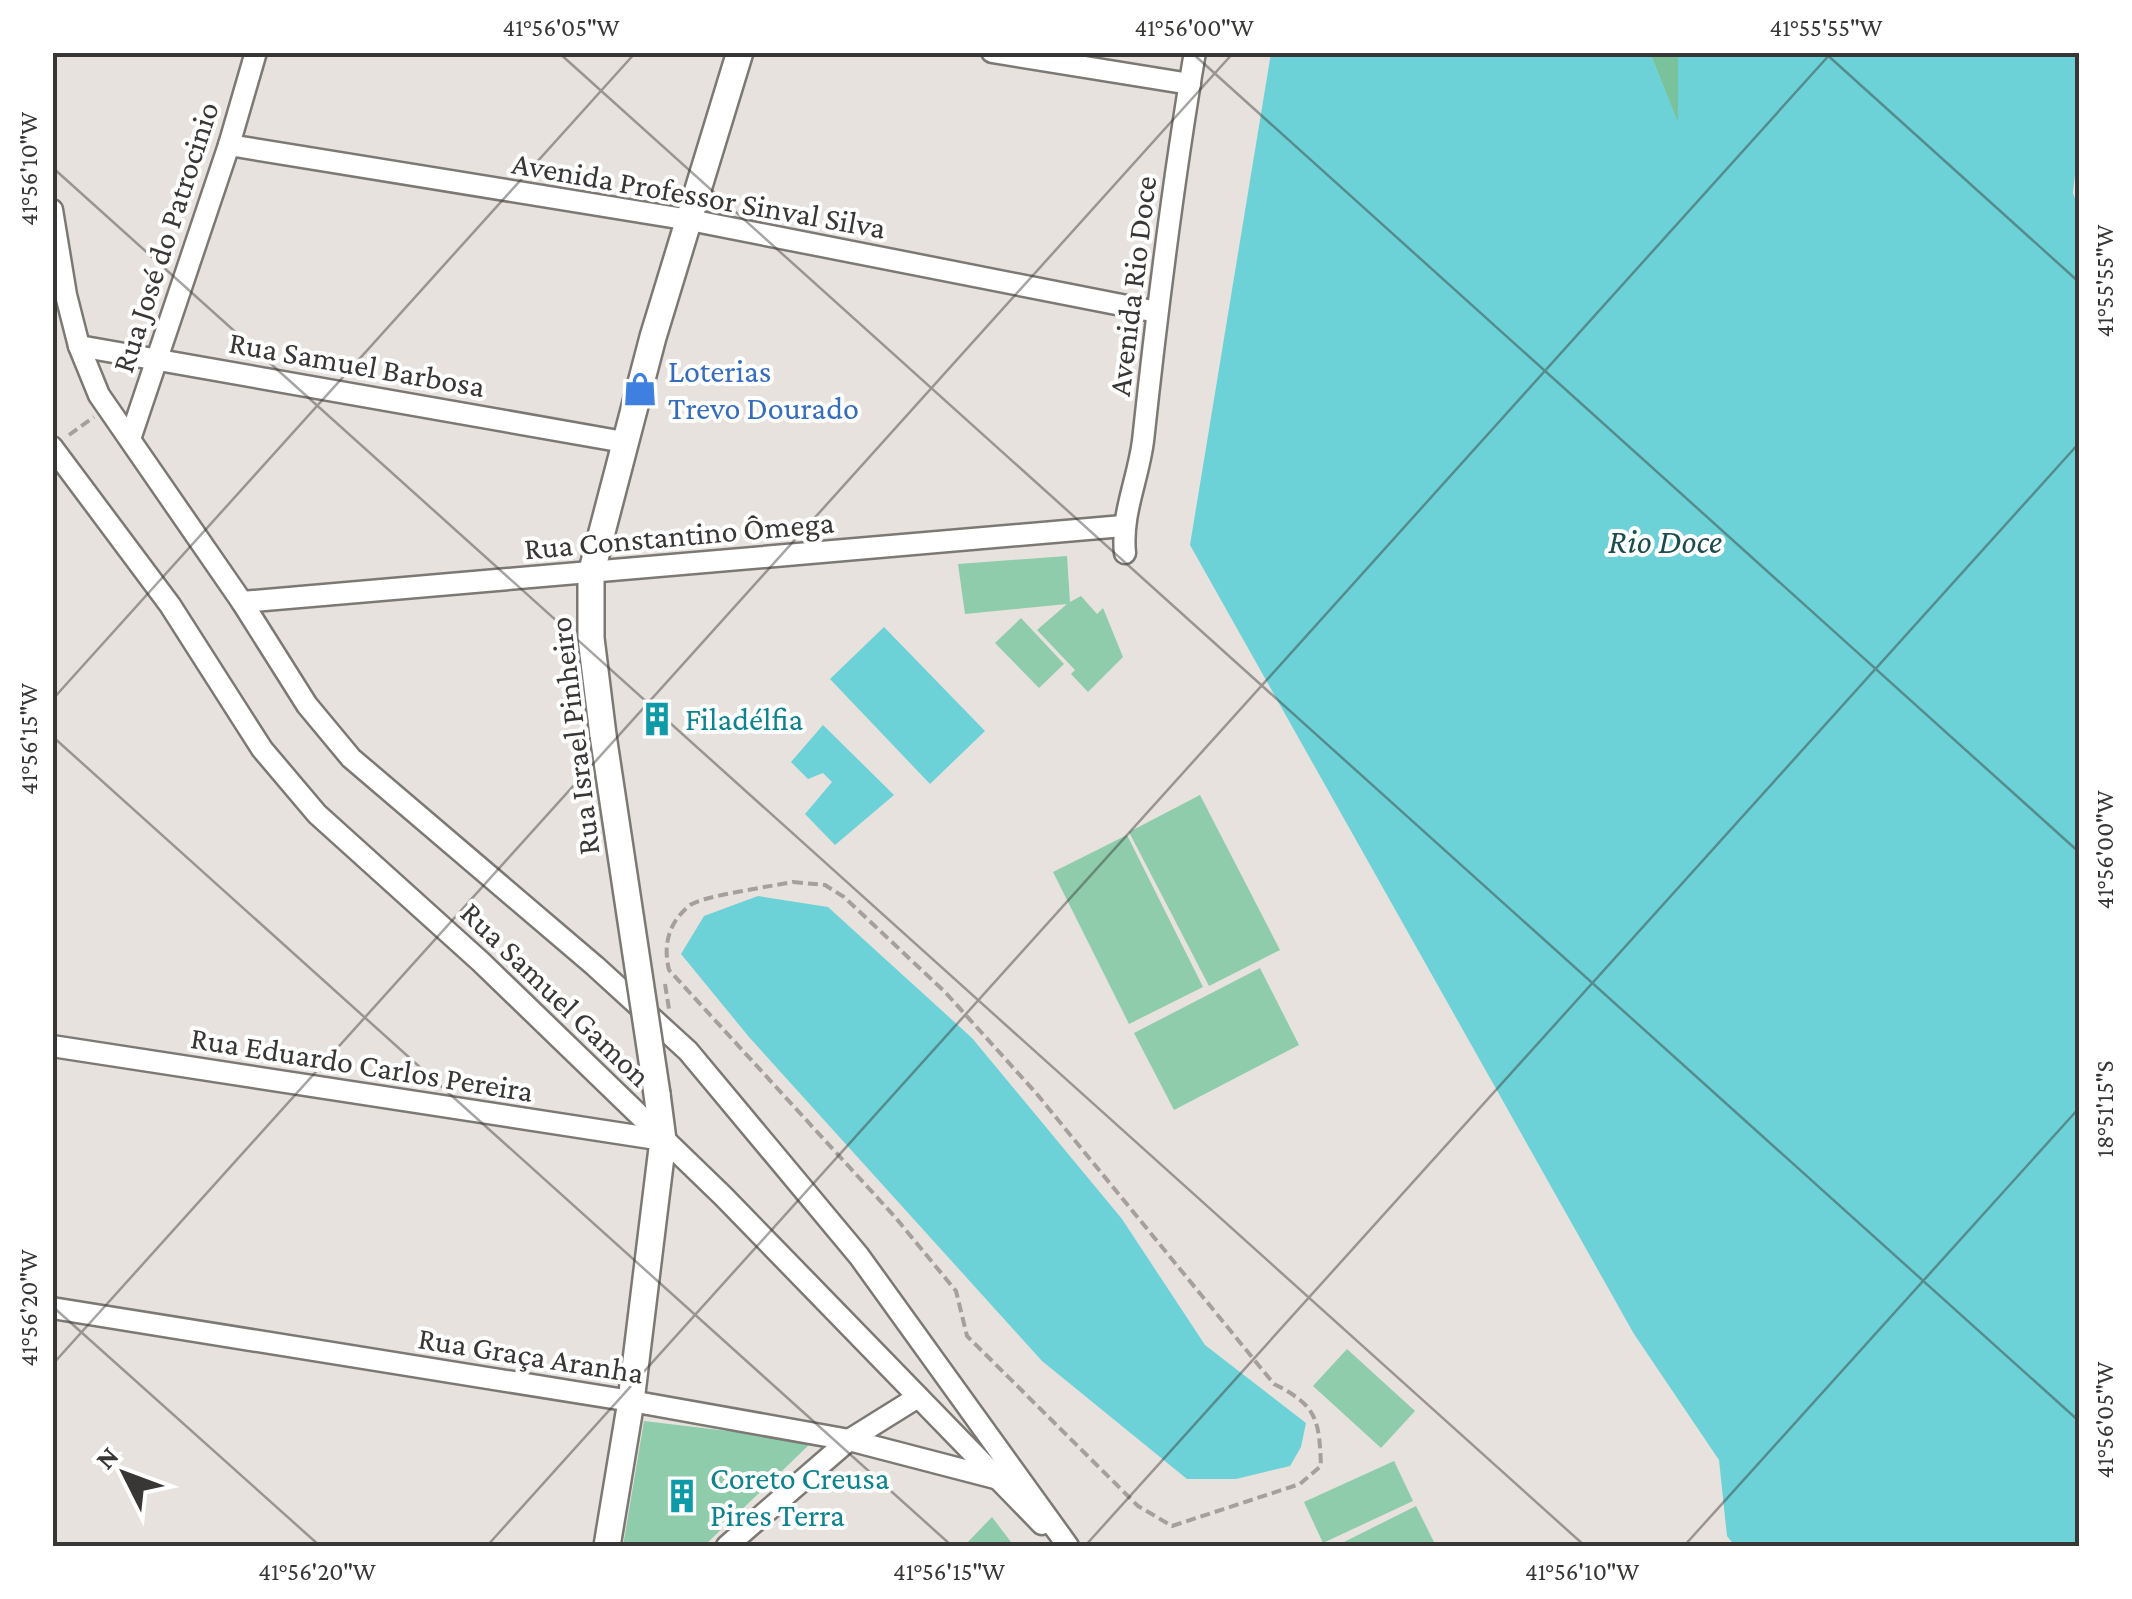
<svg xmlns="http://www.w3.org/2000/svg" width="2132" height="1599" font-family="'Crimson Pro',serif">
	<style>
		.green { fill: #8fccab }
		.forest { fill: #78c39b }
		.water { fill: #6cd2d8 }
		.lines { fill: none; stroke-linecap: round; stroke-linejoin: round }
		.minor-casing { stroke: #7c7873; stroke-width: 25 }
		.major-casing { stroke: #7c7873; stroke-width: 30 }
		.path { stroke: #a4a09d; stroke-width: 4; stroke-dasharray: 10 5; stroke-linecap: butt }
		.minor { stroke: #fff; stroke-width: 20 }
		.major { stroke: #fff; stroke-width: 25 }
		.major-bridge-casing { stroke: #7c7873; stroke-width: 30; stroke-linecap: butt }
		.major-bridge { stroke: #fff; stroke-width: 25 }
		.ticks { fill: none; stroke: #393735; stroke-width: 2.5; stroke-opacity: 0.45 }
		.labels { text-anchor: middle; stroke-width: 8; stroke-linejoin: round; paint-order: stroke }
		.street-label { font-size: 32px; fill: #393735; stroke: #fff }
		.shop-label { font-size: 32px; fill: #366cbe; stroke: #fff; text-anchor: start }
		.culture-label { font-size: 32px; fill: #0d838f; stroke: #fff; text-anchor: start }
		.water-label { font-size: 35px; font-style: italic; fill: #1d4c4e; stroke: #fff }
		.neatline { fill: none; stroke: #393735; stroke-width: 4 }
		.ticks-label { font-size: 25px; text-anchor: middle; fill: #393735 }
	</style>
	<rect width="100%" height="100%" fill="#e7e2de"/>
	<g class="green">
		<polygon points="1067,556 1070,602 1081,596 1097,614 1103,608 1123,657 1088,692 1071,674 1075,670 1037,630 1067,604 965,614 958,564"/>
		<polygon points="1021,618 1064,664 1039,688 995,643"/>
		<polygon points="1200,795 1280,950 1209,986 1129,832"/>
		<polygon points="1127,835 1203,987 1129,1024 1053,872"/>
		<polygon points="1260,968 1299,1045 1174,1110 1134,1033"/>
		<polygon points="1347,1349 1415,1411 1381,1448 1313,1386"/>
		<polygon points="644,1421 813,1441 704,1546 623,1546"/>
		<polygon points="1394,1461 1413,1501 1323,1543 1304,1502"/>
		<polygon points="1416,1506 1436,1546 1335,1546 1336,1546"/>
		<polygon points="992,1517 1014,1546 964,1546"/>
	</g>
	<polygon class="forest" points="1650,53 1678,53 1679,126"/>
	<g class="water">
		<polygon points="1271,53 1650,53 1678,122 1678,53 2079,53 2080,125 2073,193 2080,211 2079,1546 1735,1546 1727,1536 1719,1460 1634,1334 1190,545"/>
		<polygon points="884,627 985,731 930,784 830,679"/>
		<polygon points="823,725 894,795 835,845 805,814 832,782 823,773 808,779 791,762"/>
		<polygon points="758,896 828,907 972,1038 1122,1219 1205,1345 1306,1423 1301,1447 1290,1466 1236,1479 1187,1479 1042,1361 749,1037 681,954 704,916"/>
	</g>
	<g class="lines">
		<g class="minor-casing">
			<g id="minor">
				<polyline points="992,52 1190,84"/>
				<polyline points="229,145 690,220 1157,312"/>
				<polyline points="52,210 66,295 79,346 99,395 242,602 307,705 351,758 595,966 688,1051 859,1256 1068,1546"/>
				<polyline points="79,346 624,442"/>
				<polyline points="130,439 229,145 256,52"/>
				<polyline points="52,447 170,605 262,749 317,814 481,962 723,1196 1042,1524"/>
				<path d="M 1125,553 C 1121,514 1138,480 1143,441 C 1157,311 1173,181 1195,52"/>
				<polyline points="242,602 1123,526"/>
				<polyline points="52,1046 663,1140"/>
				<polyline points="52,1308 631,1401 849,1440 995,1478"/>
				<polyline points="727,1546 849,1440 918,1397"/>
			</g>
		</g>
		<g class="major-casing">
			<g id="major">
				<polyline points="603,735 591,638 591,574 653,337 740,52"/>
				<polyline points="607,1546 631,1401 663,1140 657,1094"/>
			</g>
		</g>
		<g class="path">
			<polyline points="69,435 94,417"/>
			<path d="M 793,882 L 825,885 L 844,897 L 945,992 L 1036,1093 L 1274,1384 C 1318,1406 1319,1420 1321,1466 L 1300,1484 L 1172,1526 L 1138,1506 L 967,1336 L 956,1291 L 895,1217 L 669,970 C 663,945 668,923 690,905 C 703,896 773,886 793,882 Z"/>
			<polyline points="665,984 669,1009"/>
		</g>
		<use href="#minor" class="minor"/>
		<use href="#major" class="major"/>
		<g class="major-bridge-casing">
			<polyline id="major-bridge" points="603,735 657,1094"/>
		</g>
		<use href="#major-bridge" class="major-bridge"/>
	</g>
	<path class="ticks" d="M 558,52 L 2080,1422M 1191,52 L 2080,853M 1824,52 L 2080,283M 52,167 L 1585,1546M 52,700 L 636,52M 52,736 L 952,1546M 52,1306 L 320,1546M 52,1365 L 1234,52M 487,1546 L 1832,52M 1085,1546 L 2080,442M 1684,1546 L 2080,1107"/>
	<defs>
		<g id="shop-bare" transform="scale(2.7)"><path d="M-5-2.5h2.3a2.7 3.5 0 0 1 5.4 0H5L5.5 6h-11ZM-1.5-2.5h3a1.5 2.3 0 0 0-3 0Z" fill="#3f7fe0" stroke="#fff" stroke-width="2.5" paint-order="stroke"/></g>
		<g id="building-bare" transform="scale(2.7)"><path d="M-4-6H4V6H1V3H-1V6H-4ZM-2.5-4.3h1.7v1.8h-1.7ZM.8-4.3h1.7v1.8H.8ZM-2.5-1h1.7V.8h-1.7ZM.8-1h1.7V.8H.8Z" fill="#0f9aa8" stroke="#fff" stroke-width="2.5" paint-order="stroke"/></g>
	</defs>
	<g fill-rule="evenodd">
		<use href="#shop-bare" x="640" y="389"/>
		<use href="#building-bare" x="657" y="719"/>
		<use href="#building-bare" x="682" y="1496"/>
	</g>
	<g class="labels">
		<g class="street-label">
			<text transform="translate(699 195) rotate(10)" y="11">Avenida Professor Sinval Silva</text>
			<text transform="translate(165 237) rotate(-72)" y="11">Rua José do Patrocinio</text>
			<text transform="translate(1132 286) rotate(-83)" y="11">Avenida Rio Doce</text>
			<text transform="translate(357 364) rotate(10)" y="11">Rua Samuel Barbosa</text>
			<text transform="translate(679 535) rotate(-5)" y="11">Rua Constantino Ômega</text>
			<text transform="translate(574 736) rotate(-97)" y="11">Rua Israel Pinheiro</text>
			<text transform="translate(556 994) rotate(44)" y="11">Rua Samuel Gamon</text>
			<text transform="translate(362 1064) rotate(9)" y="11">Rua Eduardo Carlos Pereira</text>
			<text transform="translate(531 1355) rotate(9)" y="11">Rua Graça Aranha</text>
		</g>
		<g class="shop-label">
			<text x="668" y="382">Loterias<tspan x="668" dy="37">Trevo Dourado</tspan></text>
		</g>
		<g class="culture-label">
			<text x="685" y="730">Filadélfia</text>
			<text x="710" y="1489">Coreto Creusa<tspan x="710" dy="37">Pires Terra</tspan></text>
		</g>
		<g class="water-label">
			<text x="1665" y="553">Rio Doce</text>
		</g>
	</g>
	<rect width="2132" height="1599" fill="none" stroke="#ffffff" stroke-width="110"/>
	<g transform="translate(125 1474) rotate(312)" stroke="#ffffff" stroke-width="8" paint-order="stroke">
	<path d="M0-8L18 38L0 25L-18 38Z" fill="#393735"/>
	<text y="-15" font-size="28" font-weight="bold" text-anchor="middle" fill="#393735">N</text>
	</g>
	<rect x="55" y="55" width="2022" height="1489" class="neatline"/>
	<g class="ticks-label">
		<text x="561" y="36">41°56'05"W</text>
		<text x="1194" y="36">41°56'00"W</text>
		<text x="1826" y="36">41°55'55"W</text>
		<text transform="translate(28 169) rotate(-90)" y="9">41°56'10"W</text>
		<text transform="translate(2104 281) rotate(-90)" y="9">41°55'55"W</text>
		<text transform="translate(28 739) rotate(-90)" y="9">41°56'15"W</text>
		<text transform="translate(2104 850) rotate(-90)" y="9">41°56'00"W</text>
		<text transform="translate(2104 1109) rotate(-90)" y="9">18°51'15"S</text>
		<text transform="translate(28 1308) rotate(-90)" y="9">41°56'20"W</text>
		<text transform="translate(2104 1420) rotate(-90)" y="9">41°56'05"W</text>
		<text x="317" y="1580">41°56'20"W</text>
		<text x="949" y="1580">41°56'15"W</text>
		<text x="1582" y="1580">41°56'10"W</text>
	</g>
</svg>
